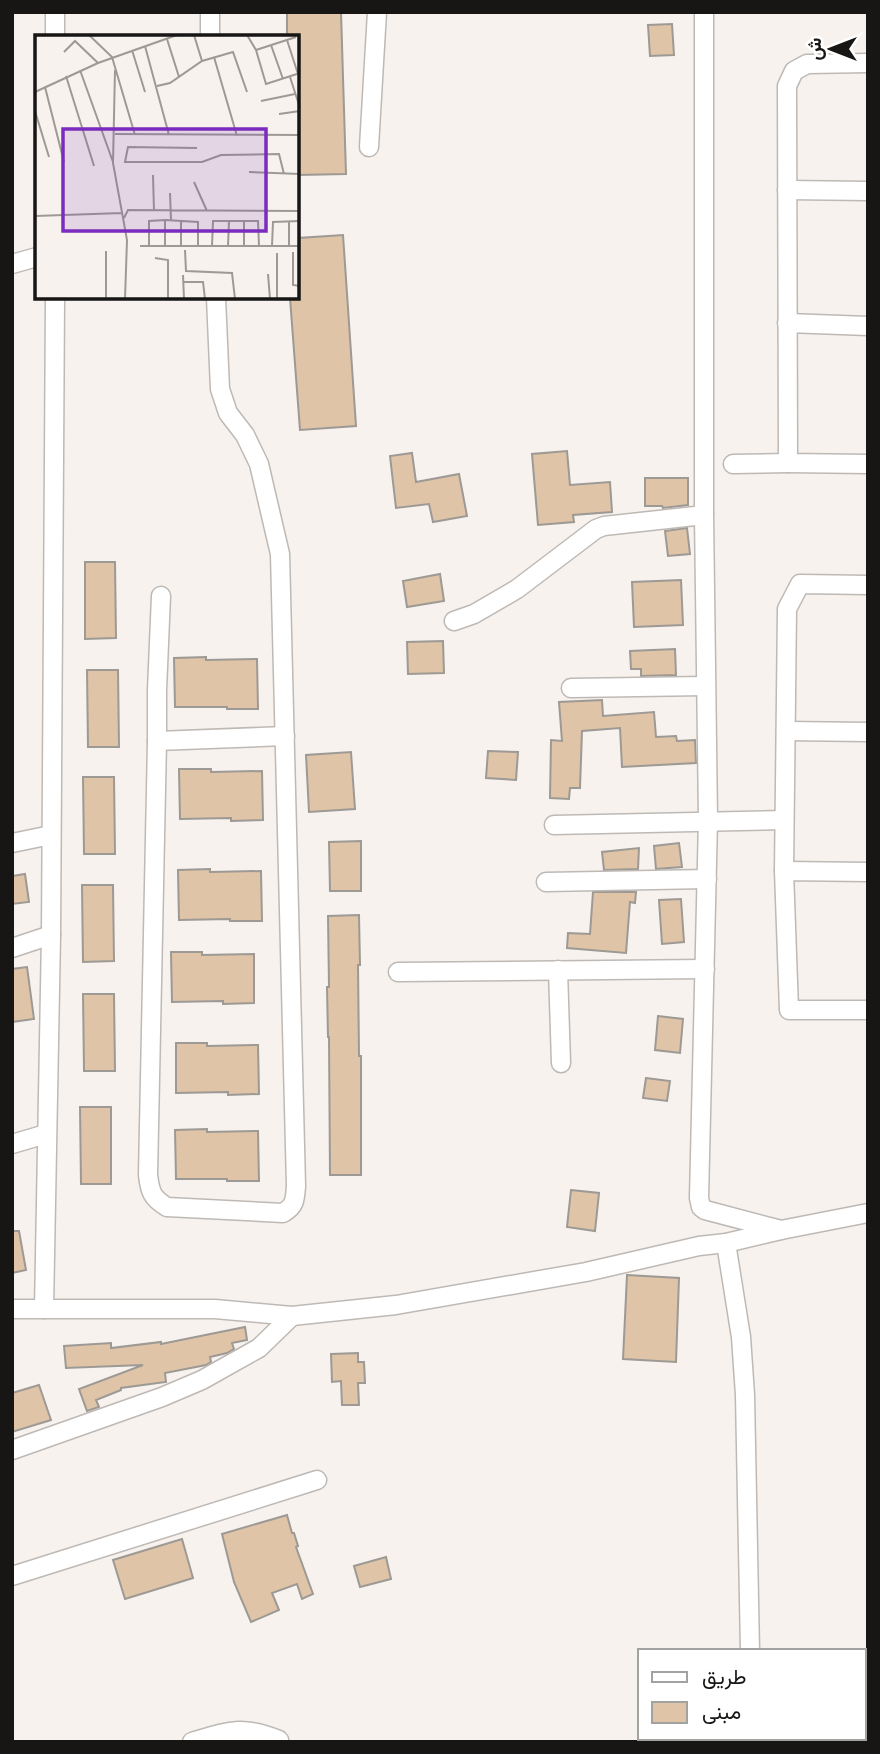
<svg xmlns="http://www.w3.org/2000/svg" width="880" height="1754" font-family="Montserrat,Vazirmatn,sans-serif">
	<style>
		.building { fill: #dfc4a8; stroke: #9d9994; stroke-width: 2 }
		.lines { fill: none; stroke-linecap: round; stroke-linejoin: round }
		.minor-casing { stroke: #beb9b5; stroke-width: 21 }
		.minor { stroke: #fff; stroke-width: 18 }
		.inset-road { fill: none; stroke: #9d9a96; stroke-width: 2 }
		.view { fill: #7b2cbf; fill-opacity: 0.15; stroke: #7b2cbf; stroke-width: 3.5 }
		.inset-edge { fill: none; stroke: #171614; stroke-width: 3.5 }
	</style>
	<rect width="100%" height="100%" fill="#f7f2ed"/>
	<g class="building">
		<polygon points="287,12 341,12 346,174 298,175 298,37 287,37"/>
		<polygon points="672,24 674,55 650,56 648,25"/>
		<polygon points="343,235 356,426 300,430 290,298 298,298 298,238"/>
		<polygon points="567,451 570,485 610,482 612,512 573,515 574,522 538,525 532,454"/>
		<polygon points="412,453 416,482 459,474 467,516 433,522 429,504 396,508 390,456"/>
		<polygon points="645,478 688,478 688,505 663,508 662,506 645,506"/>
		<polygon points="687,528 690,554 668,556 665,531"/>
		<polygon points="85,562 115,562 116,638 85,639"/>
		<polygon points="440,574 444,601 407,607 403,581"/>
		<polygon points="681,580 683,625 634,627 632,582"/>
		<polygon points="443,641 444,673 408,674 407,642"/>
		<polygon points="675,649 676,675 641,676 641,669 631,669 630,651"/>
		<polygon points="206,657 206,660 257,659 258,709 227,709 227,707 175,707 174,658"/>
		<polygon points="87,670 118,670 119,747 88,747"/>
		<polygon points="602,700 603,716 654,712 656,737 676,736 677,741 695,740 696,763 622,767 620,728 582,731 580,788 570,788 569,799 550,798 551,740 562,741 559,702"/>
		<polygon points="488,751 518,752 516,780 486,778"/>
		<polygon points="351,752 355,809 309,812 306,755"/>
		<polygon points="179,769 211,769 211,772 262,771 263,820 231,821 231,818 180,819"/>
		<polygon points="83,777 114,777 115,854 84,854"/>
		<polygon points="361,841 361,891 330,891 329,842"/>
		<polygon points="679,843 682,867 656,869 654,846"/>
		<polygon points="639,848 638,869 604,870 602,852"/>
		<polygon points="210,869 210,872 261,871 262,921 230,921 230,919 179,920 178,870"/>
		<polygon points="25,874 29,902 12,904 12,876"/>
		<polygon points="82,885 113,885 114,961 83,962"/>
		<polygon points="593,892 636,892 635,903 630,902 626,953 567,948 568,933 590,934"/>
		<polygon points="681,899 684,942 662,944 659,900"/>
		<polygon points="359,915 360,965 358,965 359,1056 361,1056 361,1175 330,1175 329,1037 328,1037 327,987 329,987 328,916"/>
		<polygon points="171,952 202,952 202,955 254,954 254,1003 223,1004 223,1001 172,1002"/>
		<polygon points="27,967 34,1019 12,1022 12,969"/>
		<polygon points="83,994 114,994 115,1071 84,1071"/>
		<polygon points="658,1016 683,1019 680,1053 655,1050"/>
		<polygon points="176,1043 207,1043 207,1046 258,1045 259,1094 228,1095 228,1092 176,1093"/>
		<polygon points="646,1078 670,1081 667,1101 643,1098"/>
		<polygon points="80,1107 111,1107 111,1184 81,1184"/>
		<polygon points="207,1129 207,1132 258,1131 259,1181 227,1181 227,1179 176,1179 175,1130"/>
		<polygon points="571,1190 599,1193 595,1231 567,1227"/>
		<polygon points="12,1231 19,1231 26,1270 12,1273"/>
		<polygon points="627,1275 679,1278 676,1362 623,1359"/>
		<polygon points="245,1327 247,1340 232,1343 234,1349 227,1353 210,1357 211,1362 206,1365 165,1373 166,1382 121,1388 121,1390 96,1400 99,1407 87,1411 79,1389 143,1365 66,1368 64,1346 111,1343 111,1348 161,1342 161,1344"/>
		<polygon points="358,1353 358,1362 364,1362 365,1383 358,1383 359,1405 342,1405 341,1381 332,1382 331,1354"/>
		<polygon points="39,1385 51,1420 12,1432 12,1393"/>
		<polygon points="287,1515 292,1533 294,1533 298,1546 296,1547 313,1594 302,1599 297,1584 272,1593 279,1610 251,1622 234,1582 222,1534"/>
		<polygon points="182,1539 193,1578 125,1599 113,1560"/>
		<polygon points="386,1557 391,1579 360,1587 354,1566"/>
	</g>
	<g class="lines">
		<g class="minor-casing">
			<g id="minor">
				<polyline points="55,12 55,37"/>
				<polyline points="210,12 210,37"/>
				<polyline points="704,12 704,515 708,820 699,1198 701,1207 705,1210 781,1230"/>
				<polyline points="868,63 807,64 794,71 787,86 788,463 868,464"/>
				<polyline points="369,147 377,12"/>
				<polyline points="787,190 868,191"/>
				<polyline points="12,264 37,257"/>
				<polyline points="787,323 868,326"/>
				<polyline points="733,464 788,463"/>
				<path d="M 161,596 L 157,690 L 157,741 L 148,1175 C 150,1192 152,1198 167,1207 L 283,1213 C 295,1206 295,1200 296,1186 L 280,554 L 259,464 L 245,435 L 228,413 L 220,389 L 216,298"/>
				<polyline points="454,621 474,614 517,589 596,529 604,526 704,515"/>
				<polyline points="571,688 705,686"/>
				<polyline points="786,731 868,732"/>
				<polyline points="157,741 285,736"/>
				<polyline points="554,825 784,820"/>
				<polyline points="12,843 51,835"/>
				<polyline points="784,871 787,609 800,584 868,585"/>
				<polyline points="868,872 784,871 789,1010 868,1010"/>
				<polyline points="546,882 707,879"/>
				<polyline points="12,948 51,935"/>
				<polyline points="558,970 561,1063"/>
				<polyline points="398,972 705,969"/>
				<polyline points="12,1144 46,1134"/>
				<polyline points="726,1243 741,1337 745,1395 750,1651"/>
				<polyline points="12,1309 215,1309 292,1316 396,1305 586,1272 699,1246 726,1243 781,1230 868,1213"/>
				<polyline points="44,1309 51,935 55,298"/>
				<polyline points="12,1450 162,1397 202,1380 259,1348 292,1316"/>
				<polyline points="12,1576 317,1480"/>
				<polyline points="751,1738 751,1742"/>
				<path d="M 192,1742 C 229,1731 242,1725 279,1740"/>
			</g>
		</g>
		<use href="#minor" class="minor"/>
	</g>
	<g transform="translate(35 35)">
		<rect width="264" height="264" fill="#f7f2ed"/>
		<path class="inset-road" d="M 54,0 L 77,22 L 100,100M 159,0 L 167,26M 212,0 L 221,15 L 261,2M 132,4 L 144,42M 252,5 L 263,39M 236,10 L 248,44M 110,11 L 134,100M 97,15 L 110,57M 221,15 L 231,49 L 265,38M 29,17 L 40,6 L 63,28M 179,22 L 202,101M 45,35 L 78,127M 80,35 L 78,128 L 92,205 L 90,264M 31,41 L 59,131M 255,42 L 265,73M 122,51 L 135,48 L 167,26 L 198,17 L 212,57M 10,52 L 29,127M 0,57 L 63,28 L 142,0M 226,66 L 260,59M 0,76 L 14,122M 244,79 L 265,76M 80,99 L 265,100M 162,113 L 93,112 L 90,127 L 167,127 L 186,120 L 244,119 L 249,139M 214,137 L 265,139M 118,140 L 119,176M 159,147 L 172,176M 135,158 L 136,185M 0,181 L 87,178M 89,183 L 93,175 L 265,176M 130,185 L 163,187 L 163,211M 105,211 L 265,211M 114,211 L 114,186 L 130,185 L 130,211M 146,211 L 146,185M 177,211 L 178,186 L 223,186 L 224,211M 193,211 L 194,186M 209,211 L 209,186M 237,211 L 238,187 L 265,186M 254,211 L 254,186M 150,215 L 151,236 L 197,238 L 200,264M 258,217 L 258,250 L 265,251M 242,218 L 242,264M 120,223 L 133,225 L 133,264M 233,239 L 235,264M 148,240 L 149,264M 149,247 L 168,247 L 170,264M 71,264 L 71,216"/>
		<path class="view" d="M 28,94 L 231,94 L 231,196 L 28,196 Z"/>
		<rect width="264" height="264" class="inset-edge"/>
	</g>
	<rect width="880" height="1754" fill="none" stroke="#171614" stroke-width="28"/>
	<rect x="638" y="1649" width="228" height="91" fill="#ffffff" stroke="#a2a2a1" stroke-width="2"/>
	<rect x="652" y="1672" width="35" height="10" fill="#ffffff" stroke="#a2a2a1" stroke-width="2"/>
	<text x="702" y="1684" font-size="21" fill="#171614">طريق</text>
	<rect x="652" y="1702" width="35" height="21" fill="#dfc4a8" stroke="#a2a2a1" stroke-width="2"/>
	<text x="702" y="1719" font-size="21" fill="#171614">مبنى</text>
	<g transform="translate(831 49) rotate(270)" stroke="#ffffff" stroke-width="5" paint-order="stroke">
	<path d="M0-5L12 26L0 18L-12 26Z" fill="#171614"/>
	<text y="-10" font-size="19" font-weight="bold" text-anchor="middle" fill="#171614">ش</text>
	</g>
</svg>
